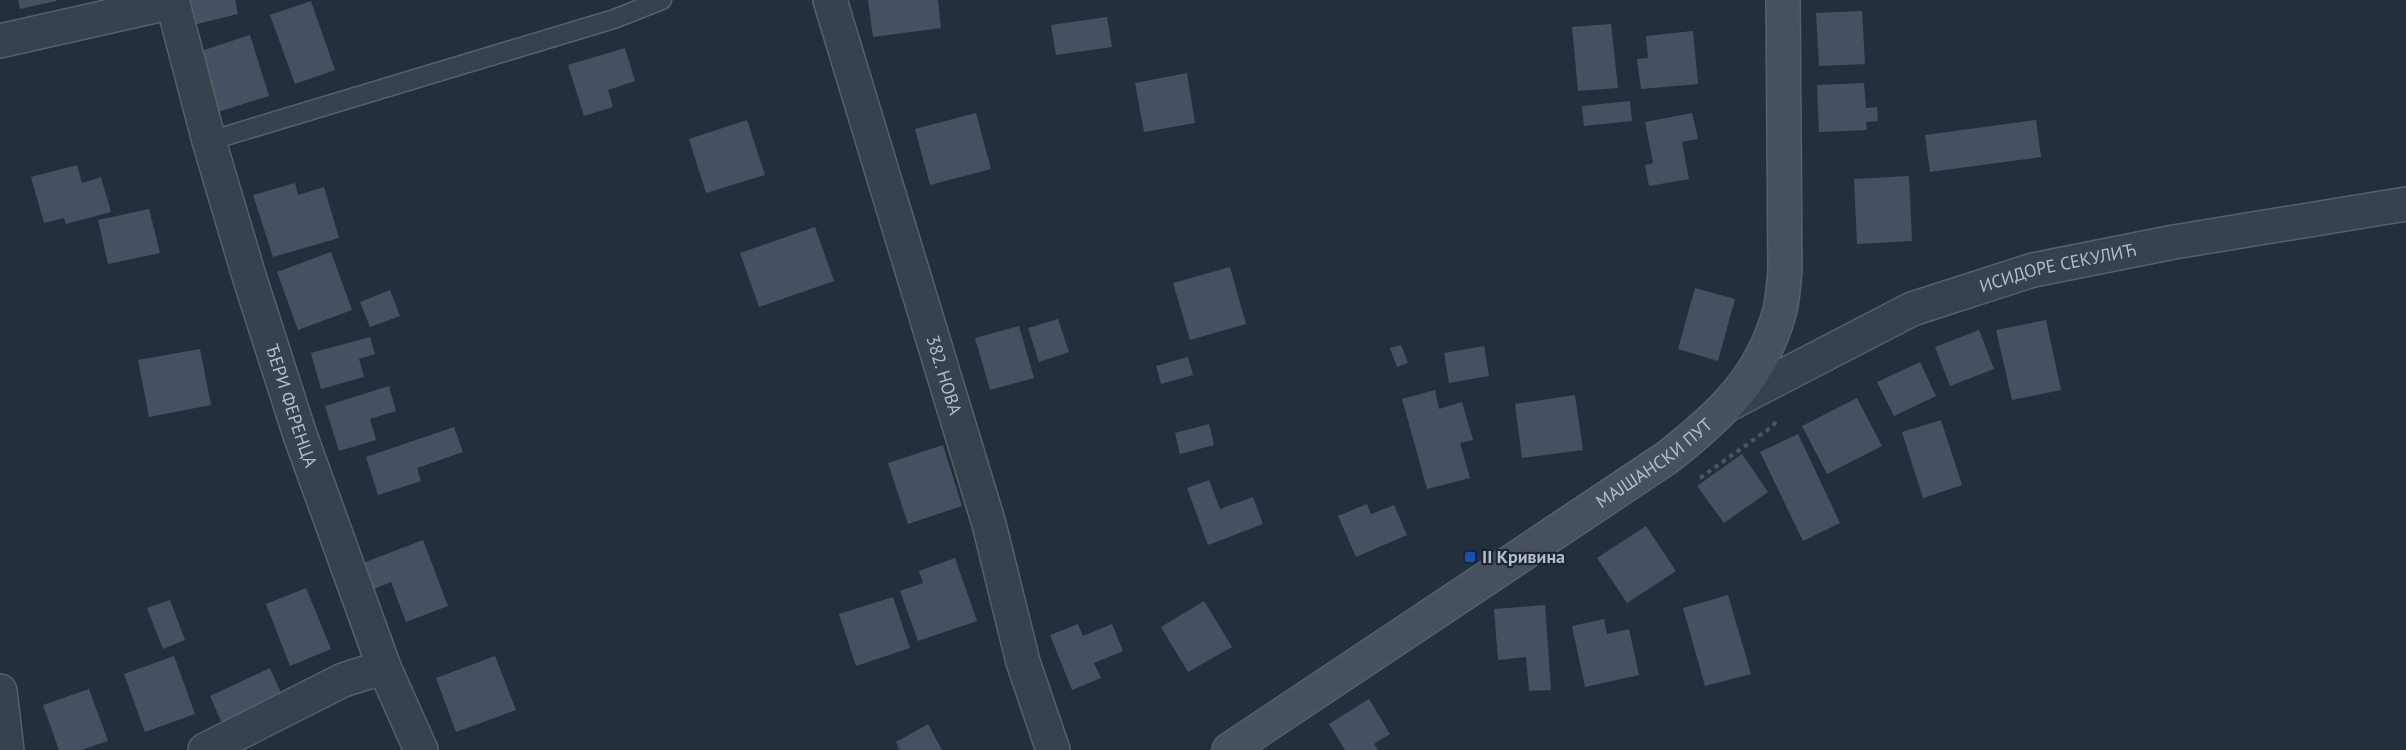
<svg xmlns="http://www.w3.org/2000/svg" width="2406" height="750" font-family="'PT Sans',sans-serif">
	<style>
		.building { fill: #455162 }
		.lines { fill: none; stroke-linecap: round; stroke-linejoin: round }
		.lane-casing { stroke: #565f6c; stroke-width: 21 }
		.street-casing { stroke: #565f6c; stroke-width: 36 }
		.secondary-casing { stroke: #565f6c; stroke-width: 36 }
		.path { stroke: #44595c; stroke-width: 4; stroke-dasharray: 4.5 4.5; stroke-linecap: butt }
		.lane { stroke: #38414e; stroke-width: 18 }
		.street { stroke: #38414e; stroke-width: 33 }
		.secondary { stroke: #465061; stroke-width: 33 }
		.transit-dot { fill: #1a4fb4; stroke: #1d2633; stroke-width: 2 }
		.labels { text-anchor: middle; stroke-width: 4.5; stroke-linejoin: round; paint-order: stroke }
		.street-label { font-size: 18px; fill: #b4bcc9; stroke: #1d2633 }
		.poi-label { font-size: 18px; font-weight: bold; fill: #b4bcc9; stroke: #1d2633; text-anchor: start }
	</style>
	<rect width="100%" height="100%" fill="#242f3e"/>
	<g class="building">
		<polygon points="18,0 56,0 56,1 20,9"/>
		<polygon points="188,0 235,0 238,14 189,26"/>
		<polygon points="868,0 938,0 941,28 873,37"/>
		<polygon points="311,1 335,70 295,84 270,15"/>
		<polygon points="1862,11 1865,64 1819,66 1816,13"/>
		<polygon points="1107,17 1112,47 1056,55 1051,25"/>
		<polygon points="1611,24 1618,88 1578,91 1572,27"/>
		<polygon points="1693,31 1698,84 1641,89 1637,59 1648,58 1646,36"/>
		<polygon points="250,35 269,96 215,113 195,53"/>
		<polygon points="625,48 635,81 608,90 613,107 584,116 568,65"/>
		<polygon points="1187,73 1195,123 1144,132 1135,83"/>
		<polygon points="1864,83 1866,108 1877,107 1878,121 1866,122 1867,130 1819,132 1817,85"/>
		<polygon points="1630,101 1632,121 1584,126 1582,106"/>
		<polygon points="976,113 991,169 930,185 915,129"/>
		<polygon points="1692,113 1698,139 1682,142 1689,179 1649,186 1645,165 1653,163 1645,122"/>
		<polygon points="747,120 765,175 706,193 689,139"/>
		<polygon points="2036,120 2041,157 1930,172 1925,135"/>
		<polygon points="77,165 82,183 101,177 111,212 66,224 64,218 44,223 31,177"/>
		<polygon points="1909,176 1912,241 1857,244 1854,179"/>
		<polygon points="295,183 298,195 324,187 339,238 273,257 253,195"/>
		<polygon points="149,209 160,253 108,264 98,220"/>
		<polygon points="815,227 834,281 759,307 740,253"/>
		<polygon points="331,252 352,310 298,330 277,272"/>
		<polygon points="1230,267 1246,324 1190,340 1173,283"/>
		<polygon points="1695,288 1735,299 1718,361 1678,349"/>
		<polygon points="390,290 400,316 370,327 360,302"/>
		<polygon points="1058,319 1069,352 1039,362 1028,328"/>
		<polygon points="2046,320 2061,390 2012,400 1996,330"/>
		<polygon points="1019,326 1034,378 990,390 975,338"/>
		<polygon points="1979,330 1994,369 1950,386 1935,347"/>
		<polygon points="370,337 375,354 359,359 364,377 321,389 311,353"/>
		<polygon points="1401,345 1408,363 1397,367 1390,348"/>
		<polygon points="1484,346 1489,376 1449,383 1444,353"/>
		<polygon points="200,349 211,405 149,417 138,360"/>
		<polygon points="1188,357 1193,375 1161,384 1156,366"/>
		<polygon points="1920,362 1936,396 1894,416 1877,382"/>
		<polygon points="389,386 396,411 370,419 376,440 339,451 325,406"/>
		<polygon points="1435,390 1439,409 1462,402 1473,440 1460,443 1470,478 1427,489 1402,399"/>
		<polygon points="1575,395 1583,450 1522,458 1515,404"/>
		<polygon points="1857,398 1882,446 1827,474 1802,426"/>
		<polygon points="1941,420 1962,485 1923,498 1902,432"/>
		<polygon points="1209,424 1214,445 1180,454 1175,433"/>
		<polygon points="454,427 463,452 417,468 421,481 378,495 366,457"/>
		<polygon points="1798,434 1840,523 1803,541 1760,452"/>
		<polygon points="943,445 962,506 908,524 888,463"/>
		<polygon points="1742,454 1768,492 1724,523 1697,486"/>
		<polygon points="1209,480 1220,509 1253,497 1263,524 1208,545 1187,488"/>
		<polygon points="1367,504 1371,514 1394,505 1407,535 1356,557 1338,516"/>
		<polygon points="1646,526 1676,571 1627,603 1597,558"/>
		<polygon points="423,540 448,606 406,622 391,582 365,593 355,566"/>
		<polygon points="955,558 977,621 918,641 900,591 923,583 919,571"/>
		<polygon points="306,588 331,649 290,666 266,604"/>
		<polygon points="1728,595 1751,674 1705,686 1683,608"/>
		<polygon points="893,597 910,648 856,666 839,614"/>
		<polygon points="170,600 185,640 163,649 147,608"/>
		<polygon points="1204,601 1232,647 1188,672 1161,627"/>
		<polygon points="1545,605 1551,690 1529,691 1526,657 1498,660 1494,609"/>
		<polygon points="1604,619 1607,634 1629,629 1639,675 1585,687 1572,626"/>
		<polygon points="1078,624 1083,636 1112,624 1123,651 1094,663 1101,678 1072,690 1050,635"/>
		<polygon points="174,656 195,714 145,732 124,674"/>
		<polygon points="495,656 516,710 456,732 436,678"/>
		<polygon points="270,668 284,700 224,728 210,696"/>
		<polygon points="89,689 108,741 81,750 59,750 43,705"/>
		<polygon points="1369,699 1390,734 1374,744 1378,750 1345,750 1329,724"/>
		<polygon points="928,724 942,750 900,750 896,742"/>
	</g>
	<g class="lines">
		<g class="lane-casing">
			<polyline id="lane" points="209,141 614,19 662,0"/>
		</g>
		<g class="street-casing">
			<g id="street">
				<path id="s1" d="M 172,0 L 209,141 L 249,276 L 300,435 L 384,667 L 421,750"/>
				<path id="s2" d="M 830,0 L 989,524 L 1023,662 L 1053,750"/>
				<polyline points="0,41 173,2"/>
				<path id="s3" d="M 1731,403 L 1912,309 L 2033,270 L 2174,242 L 2406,204"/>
				<polyline points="0,691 7,750"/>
				<polyline points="205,750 343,680 384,667"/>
			</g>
		</g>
		<g class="secondary-casing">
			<g id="secondary">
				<path id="s4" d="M 1229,750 L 1668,457 C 1721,415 1762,378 1780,310 C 1783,297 1784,282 1785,269 L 1783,0"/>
			</g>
		</g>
		<polyline class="path" points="1700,478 1773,426 1777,419"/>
		<use href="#lane" class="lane"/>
		<use href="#street" class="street"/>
		<use href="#secondary" class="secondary"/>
	</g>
	<rect class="transit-dot" x="1464" y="551" width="12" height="12" rx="3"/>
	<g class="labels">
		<g class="street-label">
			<text dy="6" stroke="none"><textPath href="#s3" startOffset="356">ИСИДОРЕ СЕКУЛИЋ</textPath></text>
			<text dy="6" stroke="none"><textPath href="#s2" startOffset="392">382. НОВА</textPath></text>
			<text dy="6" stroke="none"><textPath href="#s1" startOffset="423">ЂЕРИ ФЕРЕНЦА</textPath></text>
			<text dy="6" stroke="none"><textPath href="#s4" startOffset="513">МАЈШАНСКИ ПУТ</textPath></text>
		</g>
		<g class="poi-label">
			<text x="1482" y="563">II Кривина</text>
		</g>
	</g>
</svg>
